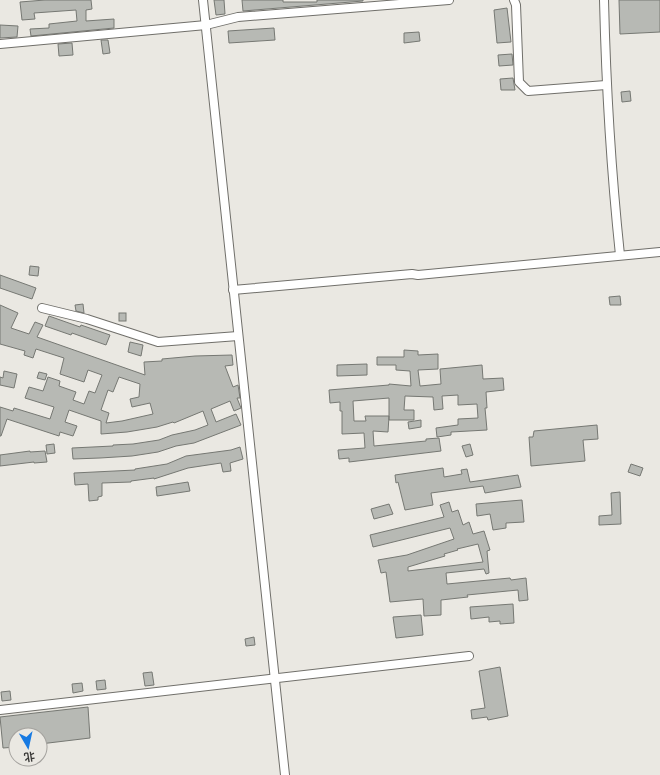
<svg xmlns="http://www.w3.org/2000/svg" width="660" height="775" font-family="'Fira Sans','Noto Sans SC',sans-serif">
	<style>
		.building { fill: #b7b9b4; stroke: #767873; fill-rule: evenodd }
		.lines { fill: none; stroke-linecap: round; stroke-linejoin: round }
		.minor-casing { stroke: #706f6a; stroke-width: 10 }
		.minor { stroke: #fff; stroke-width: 8 }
	</style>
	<rect width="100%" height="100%" fill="#eae8e2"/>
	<g class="building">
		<polygon points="45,0 91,0 92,9 86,10 86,21 114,19 114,28 31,36 30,29 49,28 49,24 77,21 76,10 34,13 35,19 22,20 20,2"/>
		<polygon points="214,0 224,0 225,14 216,15"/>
		<polygon points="242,0 283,0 283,2 317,2 317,0 363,0 363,1 243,11"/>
		<polygon points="619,0 660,0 660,32 620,34"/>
		<polygon points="507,8 511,42 497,43 494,10"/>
		<polygon points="0,25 18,26 17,37 0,38"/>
		<polygon points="274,28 275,40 229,43 228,31"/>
		<polygon points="419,32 420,41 404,43 404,33"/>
		<polygon points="101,40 108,40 110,53 103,54"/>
		<polygon points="72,43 73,55 59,56 58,44"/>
		<polygon points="512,54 513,65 499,66 498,55"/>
		<polygon points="513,78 515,90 501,90 500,79"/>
		<polygon points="630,91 631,101 622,102 621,92"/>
		<polygon points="30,266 39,267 38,276 29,275"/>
		<polygon points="0,275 36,288 32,299 0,288"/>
		<polygon points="620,296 621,305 610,305 609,297"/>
		<polygon points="83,304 84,313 76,311 75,305"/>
		<path d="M 0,305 L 18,313 L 11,328 L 29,334 L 35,322 L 43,325 L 37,337 L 145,375 L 144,362 L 162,361 L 162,359 L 195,356 L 232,355 L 233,365 L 225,366 L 233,387 L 238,385 L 240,398 L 237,398 L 241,408 L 234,411 L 230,401 L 211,409 L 216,422 L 236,414 L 241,425 L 194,443 L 176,446 L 158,452 L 132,456 L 100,458 L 73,459 L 72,448 L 113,446 L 113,445 L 133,444 L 159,440 L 172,435 L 195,430 L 208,425 L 203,411 L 174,423 L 173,422 L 157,427 L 127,432 L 101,434 L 101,421 L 69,410 L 65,422 L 77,426 L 73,436 L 60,432 L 59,436 L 7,419 L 1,436 L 0,436 L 0,407 L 13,411 L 14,408 L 50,419 L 54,407 L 25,398 L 29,387 L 43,391 L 48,377 L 60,381 L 59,386 L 76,392 L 73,400 L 84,404 L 89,391 L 95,393 L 102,375 L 88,370 L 84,382 L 60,374 L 64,358 L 36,349 L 33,358 L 24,355 L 25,351 L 0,344 ZM 119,377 L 140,384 L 139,397 L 130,399 L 132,407 L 150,403 L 153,414 L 122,421 L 106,423 L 109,413 L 101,410 L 108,390 L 113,392 Z"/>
		<rect x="119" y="313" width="7" height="8"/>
		<polygon points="49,316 80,327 81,325 110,335 106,345 72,333 71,335 45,326"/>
		<polygon points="130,342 143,345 141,356 128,352"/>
		<polygon points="404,350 418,351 418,355 438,354 438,369 418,370 420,386 441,384 440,369 482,365 483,379 503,378 504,390 486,392 487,408 485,408 487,430 451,432 451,435 437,437 436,428 458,425 458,419 478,418 477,404 458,405 458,395 442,396 443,409 434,410 433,397 405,396 404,410 414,410 414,420 389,420 389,398 353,401 354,421 366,421 365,416 389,416 388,432 373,431 374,446 426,441 426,439 439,438 441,451 349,462 349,458 339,459 338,450 365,448 364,433 342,434 342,411 340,411 340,402 330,403 329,390 389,385 389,384 411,386 410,371 396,370 396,365 377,365 377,357 404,357"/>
		<polygon points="367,364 367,375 337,376 337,365"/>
		<polygon points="4,371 17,374 14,388 0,385 0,377 3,378"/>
		<polygon points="39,372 47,374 45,380 37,378"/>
		<polygon points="421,420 421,427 409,429 408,422"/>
		<polygon points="597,425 598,439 583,440 585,461 531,466 529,437 533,437 534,431"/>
		<polygon points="54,444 55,453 47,454 46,445"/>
		<polygon points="470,444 473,455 466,457 462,446"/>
		<polygon points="240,447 243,459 230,463 231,471 223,472 221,463 188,468 154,479 154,478 131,481 131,482 102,483 102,496 98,497 98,500 89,501 88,484 75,485 74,473 135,470 135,469 167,464 186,456 231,450"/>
		<polygon points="30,451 30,452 45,451 47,462 34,463 34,462 0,466 0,455"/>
		<polygon points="631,464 643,468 640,476 628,472"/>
		<polygon points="443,468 444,477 462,474 461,470 467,469 470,482 518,475 521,487 485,493 483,486 431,493 433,505 405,510 398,482 396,483 395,475"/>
		<polygon points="188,482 190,491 157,496 156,487"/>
		<polygon points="620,492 621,524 599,525 599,516 612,515 611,493"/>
		<polygon points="522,500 524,522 506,523 506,528 493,530 490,514 477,516 476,504"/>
		<path d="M 449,502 L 452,512 L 458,510 L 463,525 L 469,522 L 473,534 L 484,531 L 490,550 L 487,551 L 489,573 L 486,574 L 484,569 L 446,573 L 447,584 L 510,578 L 511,580 L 526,578 L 528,600 L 519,601 L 518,590 L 467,595 L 468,597 L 441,600 L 441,615 L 424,616 L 423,599 L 390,602 L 386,572 L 381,573 L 378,560 L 407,555 L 454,539 L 450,528 L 373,547 L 370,535 L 444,517 L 440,505 ZM 478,544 L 483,562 L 408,571 L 408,567 L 445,556 L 444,554 L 458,550 L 457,549 Z"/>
		<polygon points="389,504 393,514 374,519 371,509"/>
		<polygon points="513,604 514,623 500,624 500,621 489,622 489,617 471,619 470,607"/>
		<polygon points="421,615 423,635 396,638 393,617"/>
		<polygon points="254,637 255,645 246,646 245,639"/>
		<polygon points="500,667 508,716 488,720 487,717 472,719 471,710 485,708 479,671"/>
		<polygon points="152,672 154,685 145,686 143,673"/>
		<polygon points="105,680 106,689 97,690 96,681"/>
		<polygon points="82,683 83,691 73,693 72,684"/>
		<polygon points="10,691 11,700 2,701 1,692"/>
		<polygon points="88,707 90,738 40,744 40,735 16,735 16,747 3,748 0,717"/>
	</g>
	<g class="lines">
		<g class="minor-casing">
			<g id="minor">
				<polyline points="203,0 285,775"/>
				<polyline points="514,0 516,5 519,82 528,91 606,85"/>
				<path d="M 604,0 C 606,85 611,170 620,255"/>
				<polyline points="0,44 206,25 238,17 449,0"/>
				<polyline points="233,290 412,274 418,275 660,252"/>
				<polyline points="42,308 87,319 158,342 238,336"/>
				<polyline points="0,710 469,656"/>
			</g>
		</g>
		<use href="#minor" class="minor"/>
	</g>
	<g transform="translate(28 747) rotate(171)"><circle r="19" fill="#eae8e2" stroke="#a4a29e"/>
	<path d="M0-3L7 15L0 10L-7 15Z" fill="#177ae2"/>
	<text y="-6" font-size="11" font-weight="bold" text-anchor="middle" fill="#3a3937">北</text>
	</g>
</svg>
